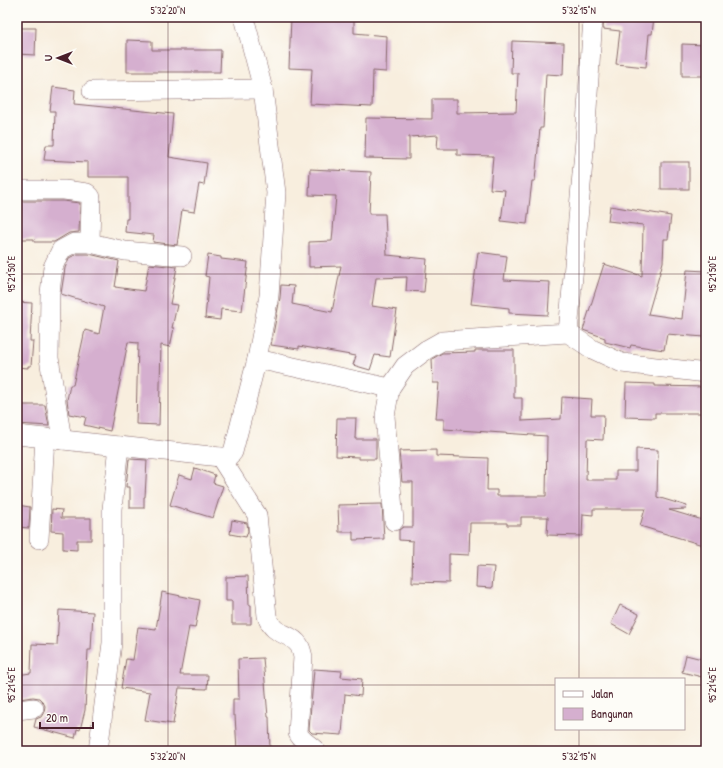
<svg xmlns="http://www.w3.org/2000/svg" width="723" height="768" font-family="'Patrick Hand',sans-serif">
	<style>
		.building { fill: #d5afcf }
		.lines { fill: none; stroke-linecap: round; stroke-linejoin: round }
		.minor-casing { stroke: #87676a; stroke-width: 20 }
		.minor { stroke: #fff; stroke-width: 19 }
		.ticks { fill: none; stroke: #4a1f2b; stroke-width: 1; stroke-opacity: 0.45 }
		.neatline { fill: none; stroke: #4a1f2b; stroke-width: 1.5 }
		.ticks-label { font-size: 10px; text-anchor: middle; fill: #4a1f2b }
	</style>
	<rect width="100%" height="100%" fill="#fdfcf7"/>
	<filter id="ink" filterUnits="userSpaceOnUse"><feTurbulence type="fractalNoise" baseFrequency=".025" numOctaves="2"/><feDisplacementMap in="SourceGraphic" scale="8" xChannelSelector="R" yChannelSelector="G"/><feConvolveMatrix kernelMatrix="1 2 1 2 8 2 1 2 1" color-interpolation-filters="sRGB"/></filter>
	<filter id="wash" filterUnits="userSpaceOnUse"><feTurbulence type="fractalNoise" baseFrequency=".012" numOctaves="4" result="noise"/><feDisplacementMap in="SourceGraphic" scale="16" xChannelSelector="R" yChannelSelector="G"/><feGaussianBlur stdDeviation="0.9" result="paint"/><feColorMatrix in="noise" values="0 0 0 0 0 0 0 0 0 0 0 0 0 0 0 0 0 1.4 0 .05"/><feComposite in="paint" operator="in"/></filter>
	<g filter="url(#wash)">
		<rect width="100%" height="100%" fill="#f8eede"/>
		<g id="blocks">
			<g class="building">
				<polygon points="291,17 354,17 354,33 387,36 386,72 373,71 372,107 310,104 312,69 289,68"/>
				<polygon points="604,17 654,17 652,34 649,34 646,67 616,64 620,31 603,29"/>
				<polygon points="17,28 36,28 35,55 17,54"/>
				<polygon points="127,40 152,41 152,50 221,50 220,72 127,72"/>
				<polygon points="512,41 564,43 563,75 546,74 543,128 540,128 535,181 532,181 527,224 501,221 505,190 490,189 493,156 457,155 457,149 437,149 438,135 409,137 409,159 365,158 366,118 432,119 432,99 457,99 457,113 516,112 518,73 511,73"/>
				<polygon points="682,44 706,45 706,76 682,76"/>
				<polygon points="53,87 75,90 74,104 173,114 169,157 207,163 204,185 199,184 194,212 182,210 177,245 153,242 154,235 125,232 126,219 128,219 128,177 88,177 88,162 44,160 46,145 54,145 55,111 50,111"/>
				<rect x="661" y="162" width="28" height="27"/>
				<polygon points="310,169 371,172 369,214 385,214 387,255 427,259 424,292 406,291 407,277 376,278 372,306 397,310 390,357 375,355 370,370 353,365 356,356 299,346 299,349 271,345 280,298 281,285 294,286 292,304 332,312 341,266 309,267 309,242 332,241 336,196 309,195"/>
				<polygon points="17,201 63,201 80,203 79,232 69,233 54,242 34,242 34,239 17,239"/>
				<polygon points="610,206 671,216 668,239 664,239 663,262 648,314 682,319 687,270 706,271 706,319 704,337 667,334 664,350 631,345 630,348 605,342 605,338 583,330 604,264 642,276 643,225 608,221"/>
				<polygon points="478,252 507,256 504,280 550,282 548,315 509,313 509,308 471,304"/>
				<polygon points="77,254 89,254 119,261 115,287 144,291 149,264 177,267 170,304 177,305 172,328 174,328 170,347 161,345 159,425 136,424 138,343 128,342 110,431 84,425 86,417 69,414 67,400 70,385 73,385 85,330 99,334 104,307 61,294 65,268 69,258"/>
				<polygon points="208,255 221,257 221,259 248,262 242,311 221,309 220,320 205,318 209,277 205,276"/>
				<polygon points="17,302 32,303 30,341 33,341 31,366 28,366 28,368 17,367"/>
				<polygon points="475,350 514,350 514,398 522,398 522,421 561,419 562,397 592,399 591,415 604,415 603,440 587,439 586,480 616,480 616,471 636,471 636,449 658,450 657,497 687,506 686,509 669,510 706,521 706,546 640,526 645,509 593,509 593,515 583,514 582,536 547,535 548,517 521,517 521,525 507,525 507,523 470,523 469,555 449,554 449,583 412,582 413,541 399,540 399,530 403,527 413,527 413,482 402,482 399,451 436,450 436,456 488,458 487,490 497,490 497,496 546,496 547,436 444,429 444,419 436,419 439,383 433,383 432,359 442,353 475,352"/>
				<polygon points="626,383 655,384 655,386 706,387 706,413 655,413 655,418 625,417"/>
				<polygon points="17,405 45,405 49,426 17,424"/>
				<polygon points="337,418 356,418 355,439 376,439 376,459 359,459 359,457 336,456"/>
				<polygon points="129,459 147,460 145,497 144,497 144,508 130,508 130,487 126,487"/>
				<polygon points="195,468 215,475 213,483 223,486 213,518 170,505 179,475 192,479"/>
				<polygon points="382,504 384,539 353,540 353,532 339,532 338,505"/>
				<polygon points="17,505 30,507 29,528 17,527"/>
				<polygon points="52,509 62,510 61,518 91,518 91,540 77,540 77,550 63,549 63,532 51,531"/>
				<polygon points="232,520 247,523 248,531 246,537 230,534"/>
				<polygon points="477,566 494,567 492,588 476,587"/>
				<polygon points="248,576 249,605 251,605 251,624 232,624 232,601 226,601 226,577"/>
				<polygon points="162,592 200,600 195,628 189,627 180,675 208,675 207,689 179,688 173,724 145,720 150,692 121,688 126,659 133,660 138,627 156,629"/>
				<polygon points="620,605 639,614 629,634 611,624"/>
				<polygon points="59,610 93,612 91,650 88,650 85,710 80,730 77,729 75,738 34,727 36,719 41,717 44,712 45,706 43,702 39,698 33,697 19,699 17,688 17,675 31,673 32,644 57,645"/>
				<polygon points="686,655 706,660 702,677 682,672"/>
				<polygon points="263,658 268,717 269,717 270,751 237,751 235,715 233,715 233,699 239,699 238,659"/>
				<polygon points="314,669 342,671 341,677 362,679 361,696 345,694 342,735 312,733 309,730"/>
			</g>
		</g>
	</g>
	<g filter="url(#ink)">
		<use href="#blocks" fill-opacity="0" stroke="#87676a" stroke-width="1"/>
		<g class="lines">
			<g class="minor-casing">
				<g id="minor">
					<polyline points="92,91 263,89"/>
					<polyline points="17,190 64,190 87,193 91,197 90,243"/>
					<polyline points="568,333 585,140 593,17"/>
					<polyline points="257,359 390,388 405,366 426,350 442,341 568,333 592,349 622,363 706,373"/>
					<polyline points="390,388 385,416 394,521"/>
					<polyline points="17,435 220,457 228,457 233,452 257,359 269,296 276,193 263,89 244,17"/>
					<polyline points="62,440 49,358 50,293 53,267 61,250 74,243 90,243 125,251 182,256"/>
					<path d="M 220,457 L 257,515 L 267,616 C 273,637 289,631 299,645 C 301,648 302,653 303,657 L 298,733 C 301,741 310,744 316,751"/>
					<polyline points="39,539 45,438"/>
					<polyline points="17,710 34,708"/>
					<polyline points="98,751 112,643 112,509 119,446"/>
				</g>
			</g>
			<use href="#minor" class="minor"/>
		</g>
	</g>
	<path class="ticks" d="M 168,17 L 168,751M 579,17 L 579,679M 17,274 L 706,274M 17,685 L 556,685M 684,685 L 706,685M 579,729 L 579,751"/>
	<rect width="723" height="768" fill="none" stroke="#fdfcf7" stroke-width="44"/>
	<rect x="555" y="678" width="130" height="52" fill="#fdfcf7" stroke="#b5a4a5"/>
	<rect x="563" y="691" width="20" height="6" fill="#ffffff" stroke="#b5a4a5"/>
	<text x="591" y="698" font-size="12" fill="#4a1f2b">Jalan</text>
	<rect x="563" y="708" width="20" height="12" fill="#d5afcf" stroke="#b5a4a5"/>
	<text x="591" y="718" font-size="12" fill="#4a1f2b">Bangunan</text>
	<g transform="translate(58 58) rotate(270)" stroke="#fdfcf7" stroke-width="3" paint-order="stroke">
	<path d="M0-3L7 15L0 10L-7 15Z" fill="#4a1f2b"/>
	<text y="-6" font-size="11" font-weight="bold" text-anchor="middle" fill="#4a1f2b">U</text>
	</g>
	<path d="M40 722v6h53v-6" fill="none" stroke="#4a1f2b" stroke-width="2"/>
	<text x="46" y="722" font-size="12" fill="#4a1f2b" stroke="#fdfcf7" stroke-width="3" paint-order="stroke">20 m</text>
	<rect x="22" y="22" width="679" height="724" class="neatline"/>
	<g class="ticks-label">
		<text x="168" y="14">5°32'20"N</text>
		<text x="579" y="14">5°32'15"N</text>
		<text transform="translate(712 274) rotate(-90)" y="4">95°21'50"E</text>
		<text transform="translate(11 274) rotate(-90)" y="4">95°21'50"E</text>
		<text transform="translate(712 685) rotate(-90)" y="4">95°21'45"E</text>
		<text transform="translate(11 685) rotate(-90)" y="4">95°21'45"E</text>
		<text x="168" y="760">5°32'20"N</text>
		<text x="579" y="760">5°32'15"N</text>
	</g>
</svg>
